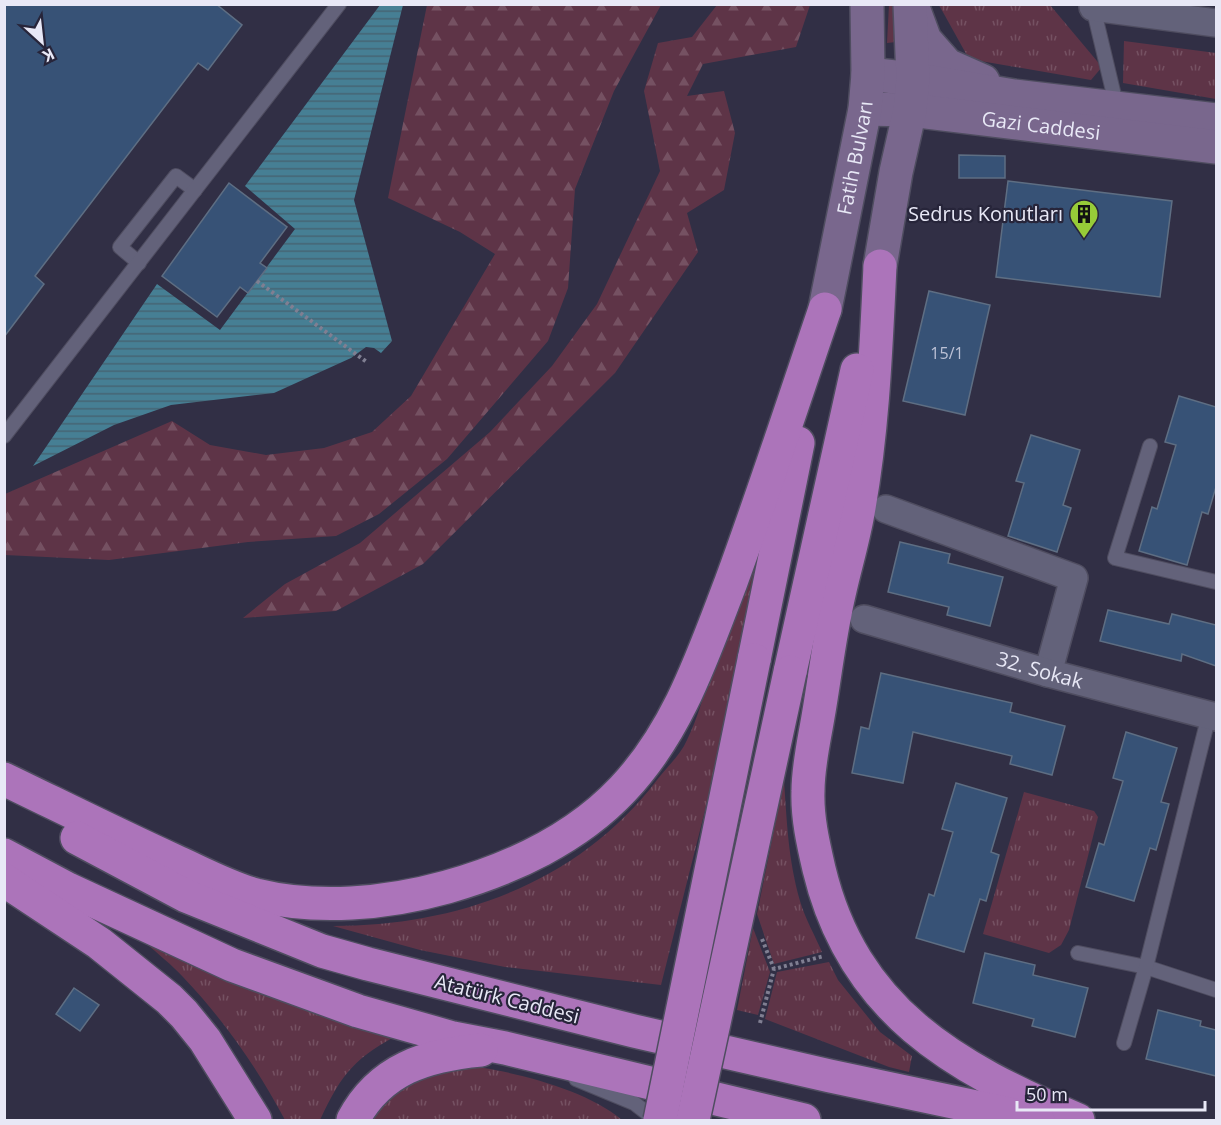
<svg xmlns="http://www.w3.org/2000/svg" width="1221" height="1125" font-family="'Open Sans',sans-serif">
	<style>
		.grass { fill: url(#grass-tufts) }
		.forest { fill: url(#forest-firs) }
		.water { fill: url(#water-rules) }
		.building { fill: #375276; stroke: #5e6e83; stroke-width: 1.5 }
		.lines { fill: none; stroke-linecap: round; stroke-linejoin: round }
		.lane-casing { stroke: #4f4d60; stroke-width: 16 }
		.street-casing { stroke: #4f4d60; stroke-width: 30 }
		.secondary-casing { stroke: #4f4d60; stroke-width: 36 }
		.highway-casing { stroke: #4f4d60; stroke-width: 36 }
		.path { stroke: #807f92; stroke-width: 4; stroke-dasharray: 3 3; stroke-linecap: butt }
		.lane { stroke: #63627a; stroke-width: 14 }
		.street { stroke: #63627a; stroke-width: 27 }
		.secondary { stroke: #79678d; stroke-width: 33 }
		.highway { stroke: #ac74ba; stroke-width: 33 }
		.highway-bridge-casing { stroke: #4f4d60; stroke-width: 36; stroke-linecap: butt }
		.path-bridge { stroke: #807f92; stroke-width: 4; stroke-dasharray: 3 3; stroke-linecap: butt }
		.highway-bridge { stroke: #ac74ba; stroke-width: 33 }
		.labels { text-anchor: middle; stroke-width: 4.5; stroke-linejoin: round; paint-order: stroke }
		.number-label { font-size: 16px; fill: #bcc2d6 }
		.street-label { font-size: 20px; fill: #e8e8f6; stroke: #27253a }
		.poi-label { font-size: 20px; fill: #e8e8f6; stroke: #27253a; text-anchor: end }
	</style>
	<defs>
		<pattern id="grass-tufts" width="24" height="20" patternUnits="userSpaceOnUse" patternTransform="scale(1.5)"><rect width="24" height="20" fill="#5e3447"/><path d="M3 7l-1-3M5 7V3M7 7l1-3M15 17l-1-3M17 17v-4M19 17l1-3" fill="none" stroke="#755162"/></pattern>
		<pattern id="forest-firs" width="22" height="20" patternUnits="userSpaceOnUse" patternTransform="scale(1.5)"><rect width="22" height="20" fill="#5e3447"/><path d="M5 1l3.5 6h-7zM16 11l3.5 6h-7z" fill="#755162"/></pattern>
		<pattern id="water-rules" width="6" height="5" patternUnits="userSpaceOnUse" patternTransform="scale(1.5)"><rect width="6" height="5" fill="#467f94"/><path d="M0 2.5h6" fill="none" stroke="#466573"/></pattern>
	</defs>
	<rect width="100%" height="100%" fill="#312f45"/>
	<g class="grass">
		<polygon points="939,5 1050,5 1102,67 1091,80 969,59"/>
		<polygon points="1124,41 1216,53 1216,99 1123,83"/>
		<path d="M 763,525 L 719,755 L 661,985 L 505,967 L 420,950 L 333,926 C 459,926 579,882 657,780 C 667,767 681,754 687,740 C 698,718 704,693 712,671 C 729,622 746,573 763,525 Z"/>
		<path d="M 784,780 C 787,823 788,858 800,901 C 805,918 815,936 822,952 L 774,964 L 757,914 Z"/>
		<polygon points="1024,792 1094,811 1098,817 1069,930 1061,945 1049,953 983,934"/>
		<polygon points="753,928 770,972 758,1015 737,1010"/>
		<path d="M 146,943 L 403,1032 C 355,1058 343,1071 320,1120 L 285,1120 C 258,1069 224,1020 183,977 C 172,965 158,954 146,943 Z"/>
		<polygon points="829,962 838,980 880,1032 912,1056 909,1072 889,1067 765,1019 777,972"/>
		<path d="M 446,1068 C 459,1068 472,1066 484,1068 C 526,1075 590,1092 622,1120 L 363,1120 L 394,1085 Z"/>
	</g>
	<g class="forest">
		<polygon points="427,5 661,5 614,91 575,189 568,288 548,341 447,459 379,514 336,536 248,542 109,560 5,555 5,494 172,421 210,445 266,455 324,448 372,432 411,396 495,254 460,232 388,198"/>
		<polygon points="717,5 810,5 796,47 703,64 687,96 724,91 735,133 724,190 687,213 698,252 615,373 423,564 336,611 243,618 285,584 360,543 490,432 552,366 597,304 660,171 644,91 658,43 692,37"/>
		<polygon points="889,5 898,5 896,42 887,43"/>
	</g>
	<polygon class="water" points="380,5 403,5 354,200 392,341 381,353 374,348 366,347 351,358 274,393 171,405 114,425 33,466 157,284 220,330 295,229 245,186"/>
	<g class="building">
		<polygon points="4,4 216,4 242,25 208,70 198,63 35,276 44,284 4,337"/>
		<polygon points="959,155 1005,156 1005,178 959,178"/>
		<polygon points="1008,181 1172,201 1160,297 996,277"/>
		<polygon points="229,183 287,227 260,263 267,268 248,293 240,287 217,317 162,276"/>
		<polygon points="929,291 990,305 965,415 903,401"/>
		<polygon points="1179,396 1216,407 1216,487 1208,514 1202,512 1187,565 1139,551 1152,507 1157,509 1176,445 1165,442"/>
		<polygon points="1031,435 1080,450 1063,505 1071,508 1057,552 1008,536 1024,483 1016,481"/>
		<polygon points="900,542 950,554 948,563 1003,577 990,626 947,615 949,607 888,592"/>
		<polygon points="1108,610 1169,624 1172,614 1216,625 1216,666 1182,654 1181,661 1100,641"/>
		<polygon points="881,673 1012,703 1010,712 1065,726 1052,775 1010,764 1012,756 913,732 903,783 852,773 861,727 869,729"/>
		<polygon points="1126,732 1177,748 1161,802 1169,804 1156,850 1150,848 1134,901 1086,887 1099,843 1104,845 1123,781 1113,778"/>
		<polygon points="956,783 1007,798 991,852 999,855 986,901 980,899 964,952 916,938 929,894 934,896 953,832 942,829"/>
		<polygon points="985,953 1035,965 1033,975 1088,988 1075,1037 1032,1026 1034,1019 973,1003"/>
		<polygon points="74,988 99,1005 80,1031 56,1014"/>
		<polygon points="1158,1010 1201,1021 1200,1026 1216,1030 1216,1076 1146,1059"/>
	</g>
	<g class="lines">
		<g class="lane-casing">
			<g id="lane">
				<polyline points="1091,6 1093,7 1117,108"/>
				<polyline points="139,263 120,247 176,176 195,190"/>
				<polyline points="4,436 339,4"/>
				<polyline points="1150,446 1115,558 1216,582"/>
				<polyline points="1078,953 1146,967 1216,990"/>
				<polyline points="1124,1043 1146,967 1209,715"/>
				<polyline points="576,1079 634,1103 656,1120"/>
			</g>
		</g>
		<g class="street-casing">
			<g id="street">
				<polyline points="1093,7 1216,23"/>
				<polyline points="886,509 1074,578 1048,673"/>
				<path id="s1" d="M 864,619 L 1048,673 L 1216,717"/>
			</g>
		</g>
		<g class="secondary-casing">
			<g id="secondary">
				<polyline points="915,13 925,40 947,65 983,81"/>
				<polyline points="868,74 913,79 1014,96 1216,120"/>
				<path id="s2" d="M 865,109 L 910,110 L 1216,147"/>
				<polyline points="880,266 896,172 910,110 913,79 910,4"/>
				<path id="s3" d="M 825,309 L 865,109 L 868,74 L 867,4"/>
			</g>
		</g>
		<g class="highway-casing">
			<g id="highway">
				<path d="M 880,266 C 876,348 873,431 858,513 C 852,547 841,580 835,614 C 828,648 824,683 818,717 C 814,741 808,766 808,791 C 807,817 813,843 819,869 C 853,1011 954,1067 1078,1120"/>
				<polyline points="754,660 798,443"/>
				<polyline points="790,672 857,370"/>
				<path d="M 4,779 C 60,806 116,834 173,860 C 200,872 227,887 256,895 C 317,910 386,904 447,887 C 511,869 577,838 623,789 C 678,731 703,655 731,582 C 764,492 794,400 825,309"/>
				<polyline points="77,838 186,896 322,951 368,964 634,1031 830,1076 1038,1120"/>
				<polyline points="4,855 68,889 232,965 358,1011 453,1038 505,1048 804,1120"/>
				<polyline points="4,880 99,943 169,999 184,1014 205,1040 255,1120"/>
				<path d="M 353,1120 C 380,1069 426,1055 481,1050"/>
			</g>
		</g>
		<g class="path">
			<polyline points="257,281 368,363"/>
			<polyline points="760,1023 774,969 824,956"/>
		</g>
		<use href="#lane" class="lane"/>
		<use href="#street" class="street"/>
		<use href="#secondary" class="secondary"/>
		<use href="#highway" class="highway"/>
		<g class="highway-bridge-casing">
			<g id="highway-bridge">
				<polyline points="660,1120 754,660"/>
				<polyline points="693,1120 790,672"/>
			</g>
		</g>
		<polyline class="path-bridge" points="762,939 774,969"/>
		<use href="#highway-bridge" class="highway-bridge"/>
	</g>
	<defs>
		<g id="building-pin" transform="scale(1.5)"><path d="M0 17L-7.5 6A9.5 9.5 0 1 1 7.5 6Z" fill="#97cc38" stroke="#27253a"/><path d="M-4-6H4V6H1V3H-1V6H-4ZM-2.5-4.3h1.7v1.8h-1.7ZM.8-4.3h1.7v1.8H.8ZM-2.5-1h1.7V.8h-1.7ZM.8-1h1.7V.8H.8Z" fill="#111"/></g>
	</defs>
	<g fill-rule="evenodd">
		<use href="#building-pin" x="1084" y="214"/>
	</g>
	<g class="labels">
		<g class="number-label">
			<text x="947" y="359">15/1</text>
		</g>
		<g class="street-label">
			<text dy="7" stroke="none"><textPath href="#s2" startOffset="177">Gazi Caddesi</textPath></text>
			<text dy="7" stroke="none"><textPath href="#s3" startOffset="154">Fatih Bulvarı</textPath></text>
			<text dy="7" stroke="none"><textPath href="#s1" startOffset="183">32. Sokak</textPath></text>
			<text transform="translate(507 999) rotate(14)" y="7">Atatürk Caddesi</text>
		</g>
		<g class="poi-label">
			<text x="1063" y="221">Sedrus Konutları</text>
		</g>
	</g>
	<rect width="1221" height="1125" fill="none" stroke="#e8e8f6" stroke-width="12"/>
	<g transform="translate(42 42) rotate(153)" stroke="#27253a" stroke-width="4.5" paint-order="stroke">
	<path d="M0-4.5L10 22L0 15L-10 22Z" fill="#e8e8f6"/>
	<text y="-9" font-size="16" font-weight="bold" text-anchor="middle" fill="#e8e8f6">K</text>
	</g>
	<path d="M1017 1101v9h188v-9" fill="none" stroke="#e8e8f6" stroke-width="3"/>
	<text x="1026" y="1101" font-size="18" fill="#e8e8f6" stroke="#27253a" stroke-width="4.5" paint-order="stroke">50 m</text>
</svg>
